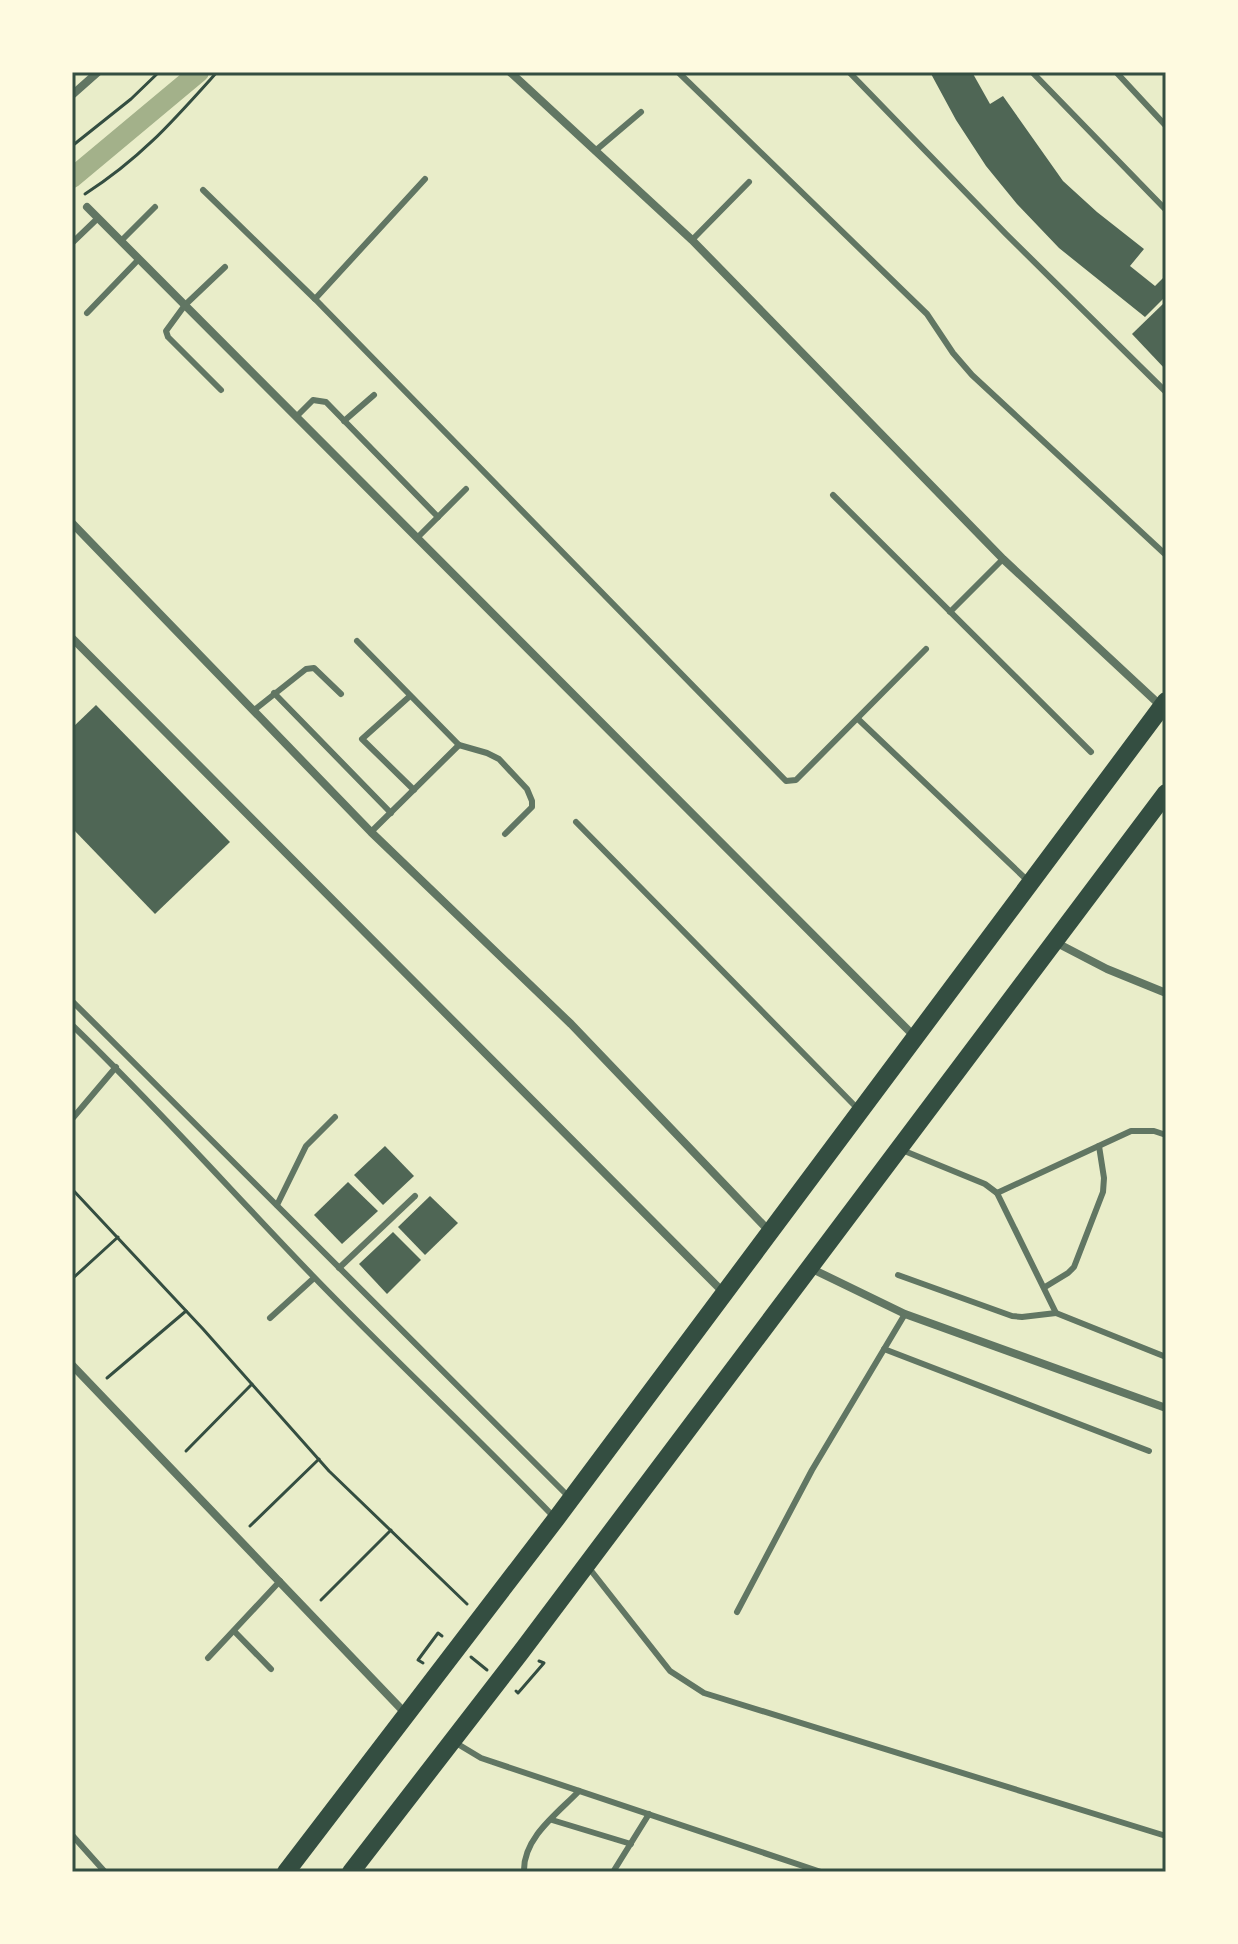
<svg xmlns="http://www.w3.org/2000/svg" width="1238" height="1944" font-family="Quicksand,sans-serif">
	<style>
		.lines { fill: none; stroke-linecap: round; stroke-linejoin: round }
		.canal { stroke: #a3b18a; stroke-width: 20 }
		.building { fill: #4f6655 }
		.path { stroke: #344e41; stroke-width: 3 }
		.service { stroke: #617663; stroke-width: 6 }
		.minor { stroke: #617663; stroke-width: 8 }
		.primary { stroke: #344e41; stroke-width: 18 }
		.neatline { fill: none; stroke: #344e41; stroke-width: 3 }
	</style>
	<rect width="100%" height="100%" fill="#e9edc9"/>
	<g class="lines">
		<polyline class="canal" points="72,178 199,72"/>
	</g>
	<g class="building">
		<polygon points="930,72 972,72 990,104 1003,96 1063,181 1097,212 1144,249 1130,266 1155,286 1166,275 1166,296 1145,317 1059,248 1017,204 986,166 956,120"/>
		<polygon points="1166,301 1166,370 1132,334"/>
		<polygon points="96,705 230,842 155,914 72,828 72,728"/>
		<polygon points="385,1146 414,1176 383,1205 354,1175"/>
		<polygon points="348,1182 378,1211 342,1244 314,1215"/>
		<polygon points="430,1196 458,1223 425,1255 398,1227"/>
		<polygon points="393,1232 421,1260 387,1294 359,1264"/>
	</g>
	<g class="lines">
		<g class="path">
			<polyline points="72,146 131,99 159,72"/>
			<path d="M 85,194 C 141,158 173,121 217,72"/>
			<polyline points="72,1189 203,1329 329,1471 467,1604"/>
			<polyline points="72,1279 118,1237"/>
			<polyline points="107,1378 186,1311"/>
			<polyline points="186,1451 252,1384"/>
			<polyline points="250,1526 319,1459"/>
			<polyline points="321,1600 391,1530"/>
			<polyline points="471,1657 487,1670"/>
			<polyline points="423,1663 418,1660 438,1633 442,1636"/>
			<polyline points="516,1691 518,1693 544,1663 539,1661"/>
		</g>
		<g class="service">
			<polyline points="678,72 927,314 953,353 972,375 1166,555"/>
			<polyline points="849,72 1006,234 1166,392"/>
			<polyline points="1032,72 1166,210"/>
			<polyline points="1116,72 1166,126"/>
			<polyline points="595,151 641,112"/>
			<polyline points="203,190 315,299 786,781 796,780 926,649"/>
			<polyline points="692,240 749,182"/>
			<polyline points="121,241 155,207"/>
			<polyline points="72,243 98,218"/>
			<polyline points="315,299 425,179"/>
			<polyline points="87,313 139,259"/>
			<polyline points="221,390 168,337 166,331 185,305 225,267"/>
			<polyline points="297,416 313,400 326,402 438,517"/>
			<polyline points="344,421 374,395"/>
			<polyline points="833,495 1091,752"/>
			<polyline points="418,537 466,489"/>
			<polyline points="950,612 1003,559"/>
			<polyline points="357,641 459,745 487,753 499,759 527,789 532,801 532,807 505,834"/>
			<polyline points="274,693 391,813"/>
			<polyline points="410,696 362,739 414,790"/>
			<polyline points="253,711 306,669 314,668 341,694"/>
			<polyline points="858,719 1028,881"/>
			<polyline points="576,822 858,1109"/>
			<polyline points="371,832 459,745"/>
			<polyline points="72,1001 568,1496"/>
			<path d="M 72,1025 C 155,1105 232,1192 312,1275 C 391,1357 474,1434 553,1516"/>
			<polyline points="72,1119 116,1067"/>
			<polyline points="902,1150 985,1184 997,1193 1056,1313 1166,1357"/>
			<polyline points="997,1193 1131,1131 1154,1131 1166,1135"/>
			<polyline points="277,1205 306,1146 335,1117"/>
			<polyline points="339,1268 415,1196"/>
			<polyline points="898,1275 1012,1316 1022,1317 1056,1313"/>
			<polyline points="1045,1287 1068,1273 1074,1267 1103,1192 1104,1178 1099,1146"/>
			<polyline points="270,1318 314,1278"/>
			<polyline points="884,1349 1149,1451"/>
			<polyline points="589,1568 670,1671 704,1693 1166,1836"/>
			<polyline points="737,1612 812,1470 905,1314"/>
			<polyline points="234,1631 271,1669"/>
			<polyline points="208,1658 280,1581"/>
			<polyline points="456,1743 481,1758 821,1872"/>
			<polyline points="552,1820 631,1844"/>
			<polyline points="72,1835 105,1872"/>
			<path d="M 526,1872 L 524,1870 C 524,1837 558,1813 579,1791"/>
			<polyline points="613,1872 649,1814"/>
		</g>
		<g class="minor">
			<polyline points="510,72 692,240 1003,559 1161,706"/>
			<polyline points="72,95 98,72"/>
			<polyline points="87,207 915,1037"/>
			<polyline points="72,523 371,832 571,1024 770,1232"/>
			<polyline points="72,638 724,1293"/>
			<polyline points="1055,942 1107,969 1166,993"/>
			<polyline points="810,1268 905,1314 1166,1408"/>
			<polyline points="72,1365 406,1714"/>
		</g>
		<g class="primary">
			<polyline points="286,1872 556,1519 1166,701"/>
			<polyline points="351,1872 521,1652 1166,793"/>
		</g>
	</g>
	<rect width="1238" height="1944" fill="none" stroke="#fefae0" stroke-width="148"/>
	<rect x="74" y="74" width="1090" height="1796" class="neatline"/>
</svg>
